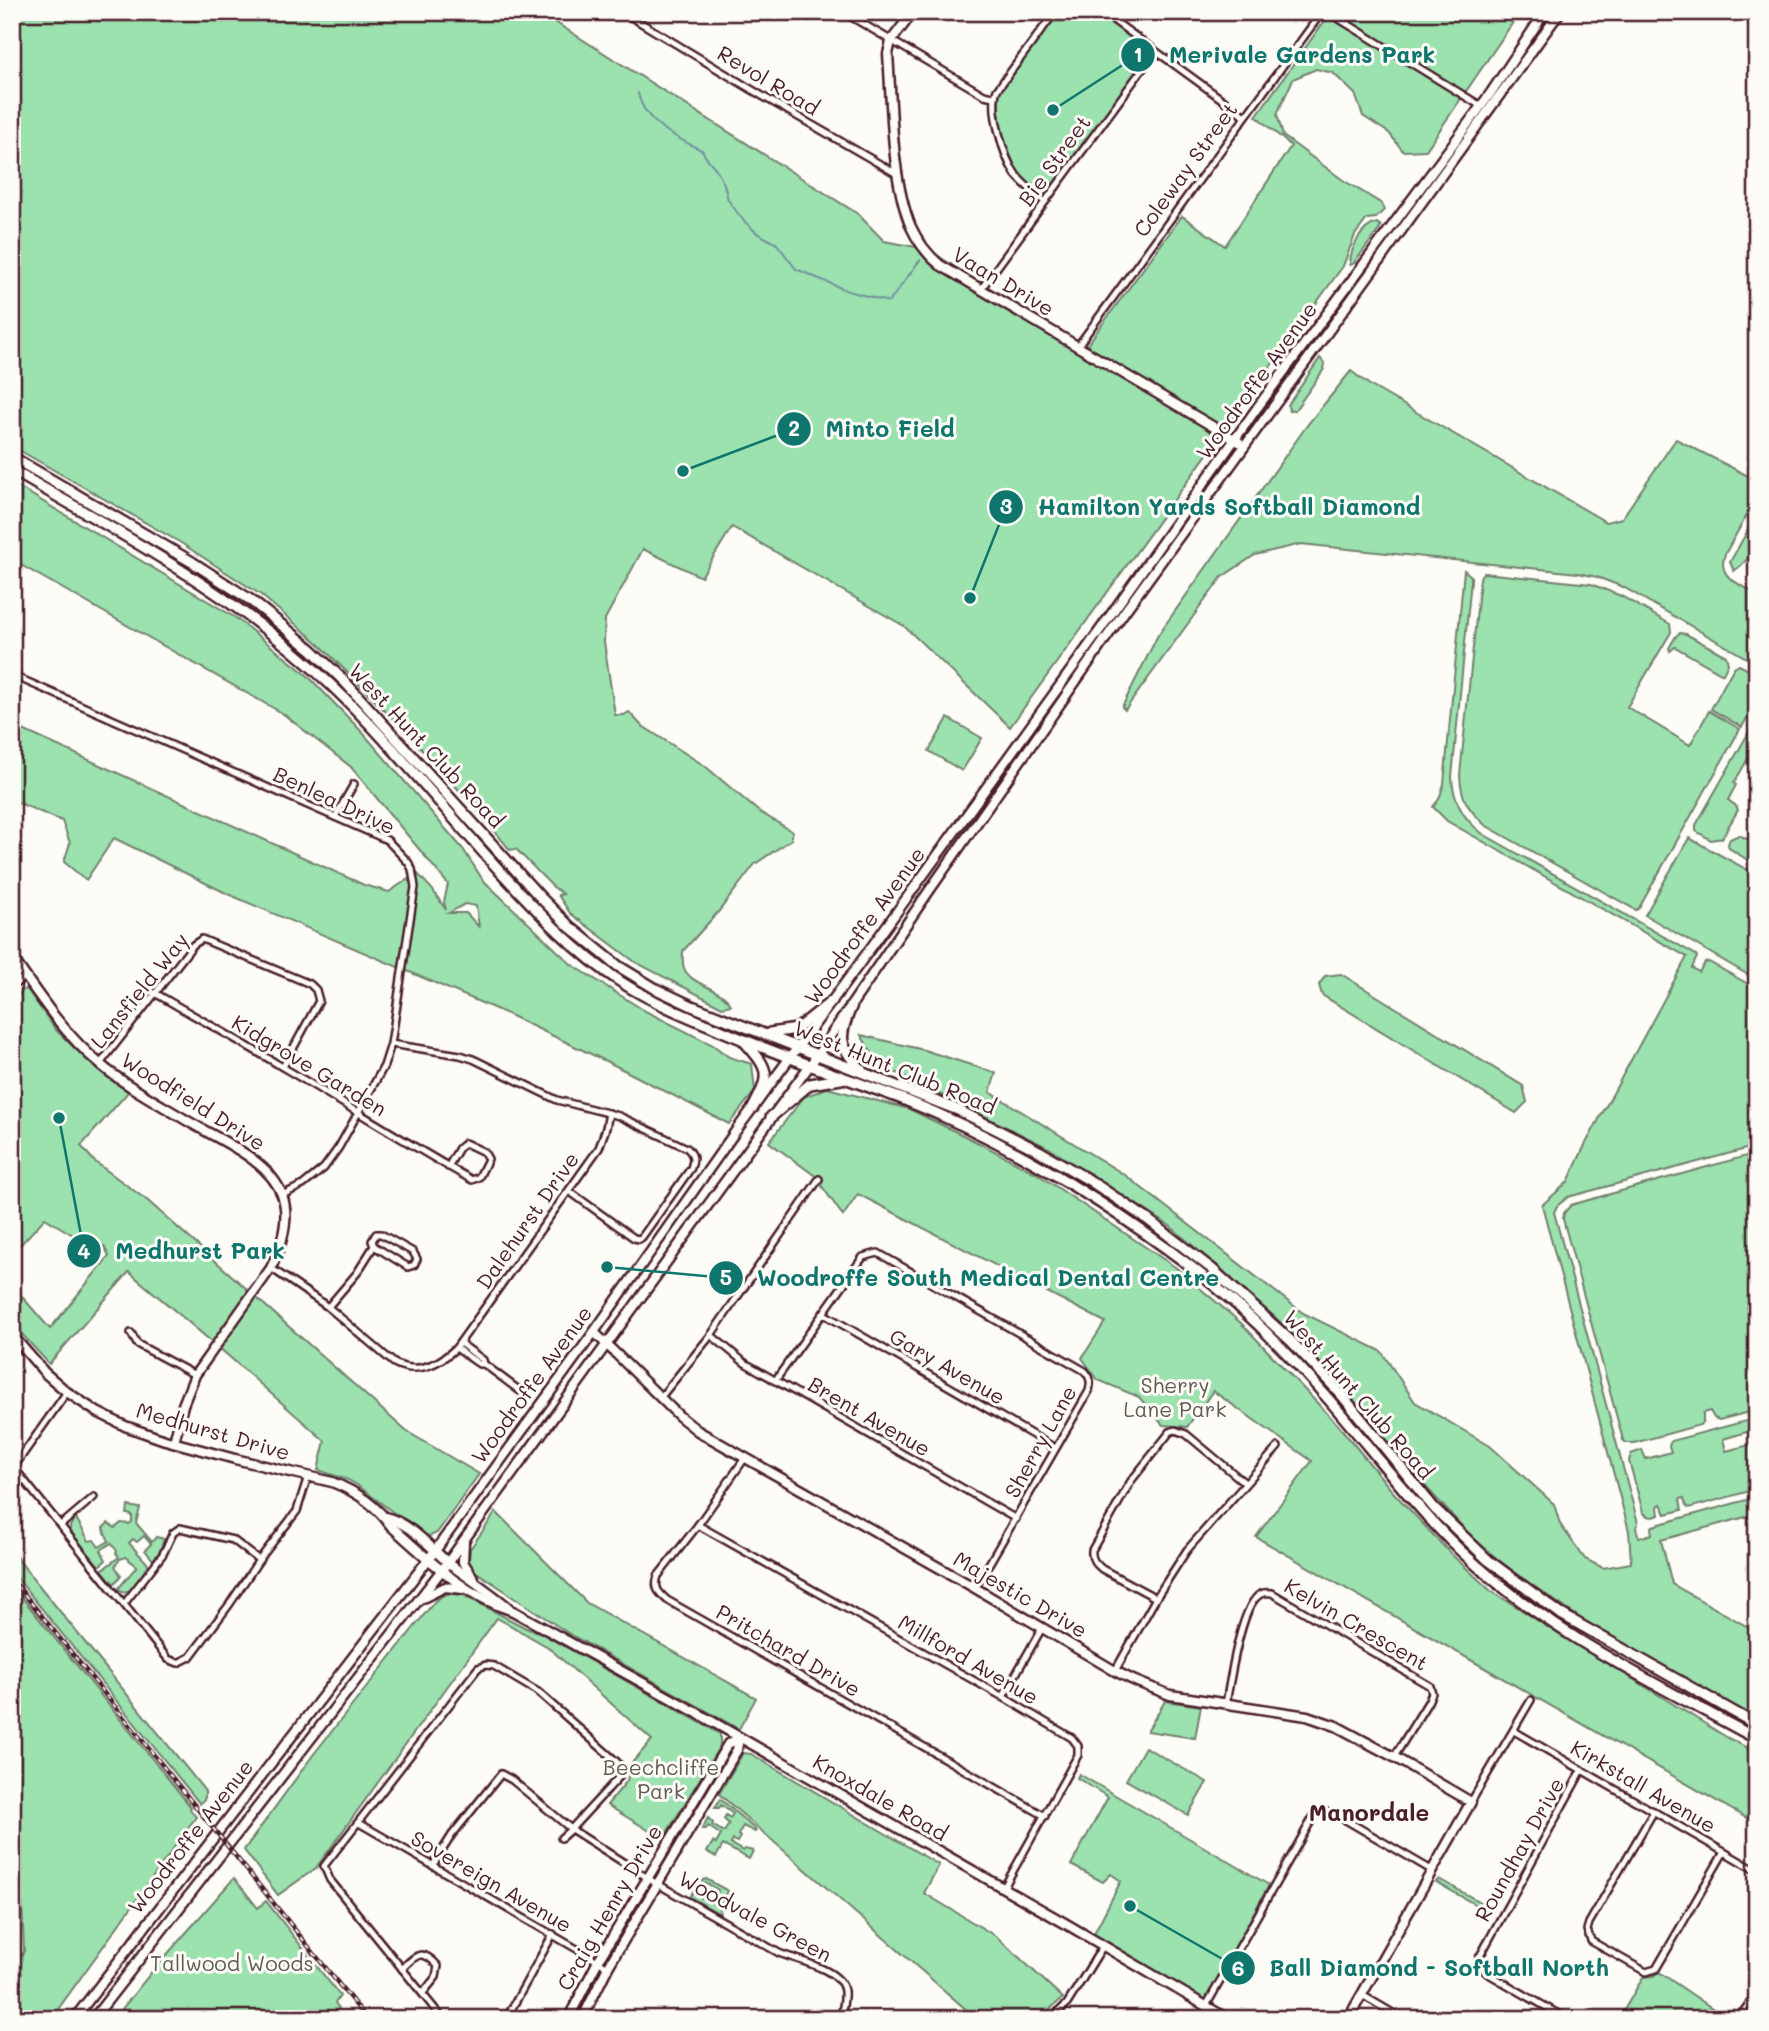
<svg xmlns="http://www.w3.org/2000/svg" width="1769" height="2031" font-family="Mali,sans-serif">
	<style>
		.green { fill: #9be2af; stroke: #72806d; stroke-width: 2; fill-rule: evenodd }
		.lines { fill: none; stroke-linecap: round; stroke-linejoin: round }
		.stream { stroke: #73909e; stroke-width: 2 }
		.street-casing { stroke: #4a1f2b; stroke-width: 10 }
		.secondary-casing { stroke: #4a1f2b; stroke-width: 13 }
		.primary-casing { stroke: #4a1f2b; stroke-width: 14 }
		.street { stroke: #fdfcf7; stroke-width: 5 }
		.secondary { stroke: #fdfcf7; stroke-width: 8 }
		.primary { stroke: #fdfcf7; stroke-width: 9 }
		.rail-casing { stroke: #4a1f2b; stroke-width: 4.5 }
		.rail { stroke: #fdfcf7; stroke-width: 2; stroke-dasharray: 5; stroke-linecap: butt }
		.labels { text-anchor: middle; stroke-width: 6; stroke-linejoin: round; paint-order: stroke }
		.street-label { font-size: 21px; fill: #4a1f2b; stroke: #fdfcf7 }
		.park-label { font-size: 21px; fill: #625a53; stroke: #fdfcf7 }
		.neighbourhood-label { font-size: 23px; font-weight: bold; fill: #4a1f2b; stroke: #fdfcf7 }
		.leader { fill: none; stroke: #0f766e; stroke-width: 2.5 }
		.callout-dot { fill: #0f766e; stroke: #fdfcf7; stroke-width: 2.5 }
		.mark-label { font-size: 21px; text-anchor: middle; font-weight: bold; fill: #fff }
		.callout-label { font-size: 23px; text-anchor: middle; font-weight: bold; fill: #0f766e; stroke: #fdfcf7; stroke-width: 6; stroke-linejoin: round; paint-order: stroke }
	</style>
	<rect width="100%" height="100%" fill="#fdfcf7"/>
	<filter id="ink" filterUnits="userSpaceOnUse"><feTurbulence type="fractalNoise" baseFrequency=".0143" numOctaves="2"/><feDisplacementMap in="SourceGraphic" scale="14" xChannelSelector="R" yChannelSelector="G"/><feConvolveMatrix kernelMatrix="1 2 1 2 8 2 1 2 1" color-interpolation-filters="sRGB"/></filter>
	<g filter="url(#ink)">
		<g class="green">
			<path d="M 12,12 L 539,12 L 858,214 L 884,241 L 927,249 L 1084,349 L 1182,216 L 1225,246 L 1291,146 L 1256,116 L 1331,12 L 1520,12 L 1426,150 L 1403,151 L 1389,133 L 1363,116 L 1355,94 L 1333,73 L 1316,69 L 1293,79 L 1277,114 L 1283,136 L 1343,180 L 1382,204 L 1384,210 L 1376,218 L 1367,219 L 1355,235 L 1343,266 L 1010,727 L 904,626 L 732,527 L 701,577 L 643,549 L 605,619 L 604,642 L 615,715 L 624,715 L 629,712 L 641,725 L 705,766 L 758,811 L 793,832 L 791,836 L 792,839 L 755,864 L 719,911 L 683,951 C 683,956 682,963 684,968 C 690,985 722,988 731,1005 L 722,1007 L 635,962 L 570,913 L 558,895 L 563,894 L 552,886 L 516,849 L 510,850 L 479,812 L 404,730 L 318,643 L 261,595 L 181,543 L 12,446 Z"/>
			<path d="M 1059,12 L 1097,12 L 1143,45 L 1146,54 L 1144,62 L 1050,189 L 1043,192 C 1010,179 994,123 1000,90 Z"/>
			<path d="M 1377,223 L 1381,226 L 1379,230 L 1353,264 L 1350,265 C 1350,249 1361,227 1377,223 Z"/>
			<polygon points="1320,358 1325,364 1324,369 1295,410 1289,411 1288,405"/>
			<path d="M 1351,371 L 1371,386 L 1606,522 L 1622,518 L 1676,439 L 1754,479 L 1757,476 L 1757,497 L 1725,554 C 1716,578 1740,584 1757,594 L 1757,664 L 1623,587 L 1597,577 L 1578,573 L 1301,544 L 1255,555 L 1222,577 L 1125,710 L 1122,707 L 1158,635 L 1308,424 Z"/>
			<path d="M 12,461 C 124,527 242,587 336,678 L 499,859 L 496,860 L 344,693 L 290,642 L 227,595 L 12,466 Z"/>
			<path d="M 12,483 L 236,618 L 307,675 L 363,733 L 463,849 L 483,880 L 571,964 L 645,1011 L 713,1045 L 729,1057 L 752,1064 L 755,1091 L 729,1124 L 614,1065 L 505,1013 L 228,894 L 114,838 L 86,880 L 64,862 L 70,843 L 62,821 L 12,800 L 12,725 L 364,885 L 389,892 L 417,873 L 432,889 L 446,910 L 444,902 L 448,884 L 351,767 L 282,713 L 12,560 ZM 465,904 L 476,906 L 479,927 L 466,913 L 449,913 Z"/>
			<path d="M 1757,514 C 1757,541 1758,554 1734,571 L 1730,562 Z"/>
			<path d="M 1464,570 L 1471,576 L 1471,580 L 1452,777 C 1453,801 1464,820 1483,834 L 1696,955 L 1697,957 L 1692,968 L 1699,972 L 1705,963 L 1709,962 L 1757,989 L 1757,1146 L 1568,1197 L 1557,1206 L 1554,1212 L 1638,1523 L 1636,1528 L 1639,1538 L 1652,1534 L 1651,1528 L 1653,1526 L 1757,1497 L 1757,1514 L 1661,1540 L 1672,1584 L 1757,1632 L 1757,1719 L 1598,1630 L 1511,1571 L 1470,1535 L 1404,1463 L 1350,1396 L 1276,1318 L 1170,1226 L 1049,1148 L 878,1064 L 861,1035 L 924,1050 L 996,1073 L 990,1092 L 1125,1175 L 1303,1313 L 1381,1351 L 1415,1402 L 1490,1446 L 1554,1504 L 1560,1524 L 1585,1559 L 1603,1568 L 1631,1563 L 1629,1531 L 1542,1205 L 1568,1182 L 1585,1145 L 1687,957 L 1447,821 L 1433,807 L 1439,799 L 1444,784 Z"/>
			<path d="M 1484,573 L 1591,584 L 1621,596 L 1670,624 L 1671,632 L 1627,707 L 1690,745 L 1709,711 L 1740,729 L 1639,908 L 1636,910 L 1485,825 C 1468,809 1461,799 1460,775 L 1480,579 L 1481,575 Z"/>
			<polygon points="1680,633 1686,634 1726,656 1728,664 1723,674 1675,647 1670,651 1669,648 1676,636"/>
			<polygon points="1739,665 1757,674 1757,700 1742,727 1711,709 1734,667"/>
			<polygon points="948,718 982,738 962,771 929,751"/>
			<polygon points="1757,718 1757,743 1734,783 1736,785 1728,800 1735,805 1738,810 1722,838 1711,840 1696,831 1696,825"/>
			<polygon points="1739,835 1757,844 1757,866 1729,848 1728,844 1730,839"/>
			<polygon points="1689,838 1757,875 1757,980 1645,915"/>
			<path d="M 501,861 C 528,881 551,915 577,938 C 608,966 645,985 681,1005 L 680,1007 C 664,1004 650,995 636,987 C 582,955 541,909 499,864 Z"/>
			<polygon points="1341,974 1523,1086 1527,1102 1516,1113 1322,995 1319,985 1325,976"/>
			<polygon points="26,988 56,1030 94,1067 129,1091 81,1146 94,1161 148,1201 406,1431 479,1474 437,1533 430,1536 422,1534 357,1485 348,1480 318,1470 325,1441 225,1353 129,1272 49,1364 12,1323 12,1285 50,1329 109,1256 104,1246 99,1251 45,1218 12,1254 12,1000"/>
			<polygon points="827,1088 909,1109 979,1143 1036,1173 1175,1267 1242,1324 1339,1426 1393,1492 1451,1554 1491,1591 1728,1738 1757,1753 1757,1824 1256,1537 1312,1461 1213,1391 1187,1427 1163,1425 1139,1397 1098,1380 1082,1358 1105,1322 858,1194 843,1216 814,1175 769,1142 804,1097"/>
			<polygon points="1757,1153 1757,1410 1719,1420 1714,1418 1710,1411 1703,1413 1703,1421 1700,1425 1634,1443 1626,1443 1623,1440 1563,1219 1564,1213 1571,1205"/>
			<path d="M 1757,1418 L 1757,1429 L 1723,1439 L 1726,1451 L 1757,1443 L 1757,1489 L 1689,1508 L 1686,1505 L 1684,1498 L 1680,1499 L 1682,1510 L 1666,1514 L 1661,1504 L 1658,1506 L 1659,1515 C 1653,1518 1648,1518 1643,1512 L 1629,1461 L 1631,1454 L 1642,1450 L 1646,1459 L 1671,1452 L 1669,1446 L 1671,1441 Z"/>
			<polygon points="128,1506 140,1508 136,1523 152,1542 156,1537 164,1539 160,1551 153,1560 145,1550 151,1544 144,1536 137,1542 133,1539 129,1543 149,1565 131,1590 124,1592 118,1589 137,1566 125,1557 120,1559 115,1566 121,1576 114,1584 102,1570 119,1557 116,1553 117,1551 111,1543 101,1550 106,1560 99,1566 71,1532 70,1526 76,1518 89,1541 94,1540 99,1547 109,1541 103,1528 108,1523 115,1528 121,1523 129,1524 132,1522 132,1515 127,1514"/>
			<polygon points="496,1512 587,1603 756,1698 739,1729 568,1633 475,1571 469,1562 470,1549"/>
			<polygon points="12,1552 205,1791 205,1798 200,1804 12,1572"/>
			<polygon points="12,1585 191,1807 190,1809 196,1817 51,2019 38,2019 12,2006 12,1973 24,1951 22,1902 12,1890"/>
			<polygon points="452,1594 463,1595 528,1629 539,1632 720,1734 720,1746 663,1839 607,1805 627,1781 630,1765 652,1740 548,1647 497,1618 316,1868 278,1895 244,1850 313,1755 435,1601 444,1595"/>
			<polygon points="1165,1701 1201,1706 1195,1738 1147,1731"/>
			<polygon points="1145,1747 1207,1782 1188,1815 1126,1780"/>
			<polygon points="743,1753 751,1754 939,1865 924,1893 997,1937 1063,1998 1038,2019 977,2019 719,1794"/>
			<polygon points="1079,1774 1269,1885 1206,2001 1093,1935 1121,1881 1111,1874 1103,1882 1071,1865 1108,1797 1077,1778"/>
			<polygon points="720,1799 756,1830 755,1832 743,1826 738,1835 740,1837 737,1842 733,1840 731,1844 743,1851 745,1849 753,1851 749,1859 723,1845 716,1857 707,1852 713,1842 716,1844 721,1835 708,1826 706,1829 702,1829 708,1818 713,1823 712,1825 724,1832 729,1824 724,1819 726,1815 730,1818 733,1814 721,1805 719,1808 715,1808"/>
			<polygon points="234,1878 258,1908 266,1901 340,1996 335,2003 339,2008 331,2019 114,2019 150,1974"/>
			<path d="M 706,1879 L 728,1891 L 719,1909 L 720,1914 L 690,1897 L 697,1884 ZM 706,1883 L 718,1890 L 717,1894 L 721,1900 L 713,1900 L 711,1903 L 698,1896 L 698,1887 Z"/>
			<polygon points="1439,1879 1492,1909 1490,1913 1436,1882"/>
			<polygon points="1659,1972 1728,2019 1619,2019 1643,1977 1653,1976"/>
		</g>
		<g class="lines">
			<path class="stream" d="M 638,93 C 644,124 678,138 703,151 L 705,156 L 716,169 L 724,184 L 728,200 L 743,220 L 757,233 L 777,244 L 796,269 L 848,291 L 889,302 L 920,260"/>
			<g class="street-casing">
				<g id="street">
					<polyline points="623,12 764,97 897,174"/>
					<polyline points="843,12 984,95 994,97"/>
					<polyline points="1102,12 1245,116"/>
					<polyline points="1328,12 1481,106"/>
					<path d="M 1045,202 C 1035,193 1024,185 1016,175 C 1004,158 989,109 997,90 L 1055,12"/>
					<polyline points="981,289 1155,52"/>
					<polyline points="1077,347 1322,12"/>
					<polyline points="12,675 387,840 408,862 412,869 415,887 391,1044 384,1066 339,1147 324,1168 303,1185 282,1195"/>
					<polyline points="335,817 354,784"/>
					<polyline points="12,987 25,976"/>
					<path d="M 155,993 C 197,1018 242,1042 284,1068 C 347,1105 408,1144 472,1180 L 479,1177 L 488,1159 L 484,1152 L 465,1143 L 459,1148 L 448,1167"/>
					<path d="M 391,1044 L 460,1055 L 473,1059 L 557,1100 L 619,1116 L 687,1148 C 694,1155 694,1159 691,1168 L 642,1237 L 639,1239 L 634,1238 L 569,1191"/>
					<polyline points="100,1064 193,945 202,939 310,984 316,990 319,1001 283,1067"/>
					<path d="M 271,1268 L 328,1307 L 394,1363 C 417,1375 439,1364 456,1348 L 599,1148 L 606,1128 L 609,1113"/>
					<polyline points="328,1307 357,1273 374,1246 372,1241 376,1234 381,1234 413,1252 417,1259 414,1265 408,1267 374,1246"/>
					<polyline points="824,1314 1055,1448"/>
					<polyline points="131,1333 137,1344 195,1375"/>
					<polyline points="711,1335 745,1363 1016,1519"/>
					<polyline points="456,1348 479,1364 484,1364 483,1360 460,1343"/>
					<polyline points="484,1364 520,1391"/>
					<path d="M 775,1381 L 863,1257 L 878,1253 L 1085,1371 C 1091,1378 1091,1383 1089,1391 L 975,1588"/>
					<polyline points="67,1392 16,1464 15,1469 168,1659 178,1663 190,1657 229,1605 259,1560 297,1511 308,1476"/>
					<polyline points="660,1398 711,1335 819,1179"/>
					<path d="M 745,1458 L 698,1525 L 658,1576 C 654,1588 658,1592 667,1600 L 1045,1816"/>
					<polyline points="61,1525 94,1497"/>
					<polyline points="698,1525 1003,1697 1072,1738 1078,1746 1078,1755 1003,1889"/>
					<path d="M 1156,1598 L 1102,1569 C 1095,1563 1091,1559 1092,1550 L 1131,1481 L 1170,1432 L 1175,1430 L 1186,1434 L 1245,1483"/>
					<polyline points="124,1604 163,1554 173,1533 180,1528 233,1540 259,1560"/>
					<polyline points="1115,1671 1156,1598 1187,1550 1278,1447"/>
					<polyline points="1003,1697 1042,1628"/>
					<path d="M 1226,1704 C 1230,1682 1241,1603 1261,1594 C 1265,1592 1267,1593 1272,1593 L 1430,1686 L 1432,1693 L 1428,1702 L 1394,1757"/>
					<polyline points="1514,1731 1757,1871"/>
					<polyline points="1471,1802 1531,1700"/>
					<polyline points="1654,1811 1589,1923 1587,1930 1591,1941 1646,1972 1656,1969 1724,1852"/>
					<polyline points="359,1823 608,1967"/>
					<polyline points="433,1865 452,1835 501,1774 512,1780 571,1829 561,1838"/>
					<path d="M 402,1969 C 417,1953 423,1949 438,1966 L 436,1977 L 423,1993"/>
					<polyline points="1362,1995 1403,2019"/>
					<polyline points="1206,2006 1315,1814 1322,1811 1337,1815 1433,1871"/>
					<polyline points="12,2018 13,2019"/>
					<path d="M 443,2019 L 330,1880 L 324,1866 L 478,1668 L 486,1665 L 494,1666 L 538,1692 L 617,1762 L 620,1768 L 619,1777 L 571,1829 L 654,1882 L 779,1953 C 796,1960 842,1969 844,1991 C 845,2000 842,2010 841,2019"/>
					<polyline points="506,2019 553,1934"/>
					<polyline points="1050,2019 1067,2004 1103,1946"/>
					<polyline points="1567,2019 1487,1973 1478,1964 1479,1958 1582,1770"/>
					<polyline points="1738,2019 1757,1993"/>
				</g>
			</g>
			<g class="secondary-casing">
				<g id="secondary">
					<path d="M 913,12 L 891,41 L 888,54 C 892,106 891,179 911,227 C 918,242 928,255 940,265 L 1239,442"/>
					<path d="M 12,957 C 39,996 64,1034 101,1065 C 126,1086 158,1103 186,1120 C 217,1139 269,1159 282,1195 C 291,1219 281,1247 271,1268 L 195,1375 L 183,1405 L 174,1442"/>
					<polyline points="594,1332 679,1416 698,1431 975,1588 1115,1671 1135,1681 1170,1695 1307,1716 1336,1726 1394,1757 1471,1802 1348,2019"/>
					<path d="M 12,1335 L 45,1373 L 67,1392 L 97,1412 L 125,1426 L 165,1440 L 235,1459 L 332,1482 C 355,1491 377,1506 391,1526 C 429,1560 464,1595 513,1611 L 699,1714 L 1068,1925 L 1228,2019"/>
					<path d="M 385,1517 C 411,1523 431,1549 451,1565 C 470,1579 490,1592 509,1608"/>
					<polyline points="464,1542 463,1562 474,1579"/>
					<polyline points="423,1598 445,1587 463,1589"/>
					<polyline points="74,2019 440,1544 594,1332 735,1132 857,967 1105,623 1257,408 1490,94 1545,12"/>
					<polyline points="93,2019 448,1562 818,1054 929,891 1125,611 1560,12"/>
					<polyline points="568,2019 598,1961 728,1744 739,1738"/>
					<polyline points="582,2019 608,1967 737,1750 739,1738"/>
				</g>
			</g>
			<g class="primary-casing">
				<g id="primary">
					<polyline points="12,457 192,562 249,599 273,618 312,650 345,682 540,897 570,927 618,966 656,989 692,1006 958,1110 1039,1151 1089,1180 1147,1219 1212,1269 1291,1341 1340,1393 1434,1508 1488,1560 1561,1614 1757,1725"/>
					<path d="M 12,470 C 123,535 237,595 330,684 C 391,742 444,809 500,871 C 538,912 575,952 621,982 C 652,1002 686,1016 720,1030 C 781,1056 843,1077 905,1100 C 1008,1141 1101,1199 1189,1265 C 1241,1305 1289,1353 1331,1402 C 1374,1452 1413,1505 1461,1551 C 1546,1632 1655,1683 1757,1739"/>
					<path d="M 852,1005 C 839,1035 837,1045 861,1069"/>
					<polyline points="770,1033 797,1029 832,1001"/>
					<path d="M 744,1041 C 770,1070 771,1074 753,1108"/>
					<polyline points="771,1117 810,1084 841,1079"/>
				</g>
			</g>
			<use href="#street" class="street"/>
			<use href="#secondary" class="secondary"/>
			<use href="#primary" class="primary"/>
			<g class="rail-casing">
				<polyline id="rail" points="12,1579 367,2019"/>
			</g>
			<use href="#rail" class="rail"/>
		</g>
	</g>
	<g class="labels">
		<g class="street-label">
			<text transform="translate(768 81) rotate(31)" y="7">Revol Road</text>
			<text transform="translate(1055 161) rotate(-54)" y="7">Bie Street</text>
			<text transform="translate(1186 170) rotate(-54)" y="7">Coleway Street</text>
			<text transform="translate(1003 282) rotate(31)" y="7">Vaan Drive</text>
			<text transform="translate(1257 381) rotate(-54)" y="7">Woodroffe Avenue</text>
			<text transform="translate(426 746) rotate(47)" y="7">West Hunt Club Road</text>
			<text transform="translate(334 801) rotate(25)" y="7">Benlea Drive</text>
			<text transform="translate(865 926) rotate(-54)" y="7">Woodroffe Avenue</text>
			<text transform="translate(140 991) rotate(-51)" y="7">Lansfield Way</text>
			<text transform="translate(309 1066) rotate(31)" y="7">Kidgrove Garden</text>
			<text transform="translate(895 1068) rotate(22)" y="7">West Hunt Club Road</text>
			<text transform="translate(193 1102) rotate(32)" y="7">Woodfield Drive</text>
			<text transform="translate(528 1221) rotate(-55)" y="7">Dalehurst Drive</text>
			<text transform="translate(947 1367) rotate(30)" y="7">Gary Avenue</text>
			<text transform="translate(532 1385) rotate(-54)" y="7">Woodroffe Avenue</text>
			<text transform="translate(1358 1395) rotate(49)" y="7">West Hunt Club Road</text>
			<text transform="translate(869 1417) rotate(30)" y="7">Brent Avenue</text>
			<text transform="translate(213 1432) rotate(16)" y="7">Medhurst Drive</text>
			<text transform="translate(1041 1442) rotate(-61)" y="7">Sherry Lane</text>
			<text transform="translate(1020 1595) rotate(30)" y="7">Majestic Drive</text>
			<text transform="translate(1356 1625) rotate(30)" y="7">Kelvin Crescent</text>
			<text transform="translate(788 1651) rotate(30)" y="7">Pritchard Drive</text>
			<text transform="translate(968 1660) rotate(30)" y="7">Millford Avenue</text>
			<text transform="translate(1643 1787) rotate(30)" y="7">Kirkstall Avenue</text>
			<text transform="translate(880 1798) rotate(30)" y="7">Knoxdale Road</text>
			<text transform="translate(191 1837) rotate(-52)" y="7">Woodroffe Avenue</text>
			<text transform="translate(1520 1850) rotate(-61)" y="7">Roundhay Drive</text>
			<text transform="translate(491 1882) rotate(30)" y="7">Sovereign Avenue</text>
			<text transform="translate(610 1908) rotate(-60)" y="7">Craig Henry Drive</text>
			<text transform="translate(755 1917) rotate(28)" y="7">Woodvale Green</text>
		</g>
		<g class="park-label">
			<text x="1175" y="1393">Sherry<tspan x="1175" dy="24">Lane Park</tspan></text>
			<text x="661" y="1775">Beechcliffe<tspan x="661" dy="24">Park</tspan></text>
			<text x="232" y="1971">Tallwood Woods</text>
		</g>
		<g class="neighbourhood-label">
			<text x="1369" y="1821">Manordale</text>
		</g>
	</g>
	<path class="leader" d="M1053 110L1138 55M683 471L794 429M970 598L1006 507M59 1118L84 1251M607 1267L726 1278M1130 1906L1238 1968"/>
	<g class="callout-dot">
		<circle cx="1053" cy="110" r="7"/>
		<circle cx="683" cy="471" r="7"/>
		<circle cx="970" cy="598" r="7"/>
		<circle cx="59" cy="1118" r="7"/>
		<circle cx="607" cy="1267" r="7"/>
		<circle cx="1130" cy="1906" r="7"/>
		<circle cx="1138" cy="55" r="18"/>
		<circle cx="794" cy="429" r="18"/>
		<circle cx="1006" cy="507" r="18"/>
		<circle cx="84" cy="1251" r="18"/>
		<circle cx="726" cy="1278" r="18"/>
		<circle cx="1238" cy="1968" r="18"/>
	</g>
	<g class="mark-label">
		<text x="1138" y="62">1</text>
		<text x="794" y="436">2</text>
		<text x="1006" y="514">3</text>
		<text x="84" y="1259">4</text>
		<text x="726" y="1285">5</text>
		<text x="1238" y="1976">6</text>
	</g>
	<g class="callout-label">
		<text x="1302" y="63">Merivale Gardens Park</text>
		<text x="890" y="437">Minto Field</text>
		<text x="1229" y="515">Hamilton Yards Softball Diamond</text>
		<text x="200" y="1259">Medhurst Park</text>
		<text x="988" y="1286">Woodroffe South Medical Dental Centre</text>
		<text x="1439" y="1976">Ball Diamond - Softball North</text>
	</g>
	<rect width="1769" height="2031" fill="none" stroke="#fdfcf7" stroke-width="42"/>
	<rect x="21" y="21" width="1727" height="1989" fill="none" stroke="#4a1f2b" stroke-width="2.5" filter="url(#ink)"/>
</svg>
